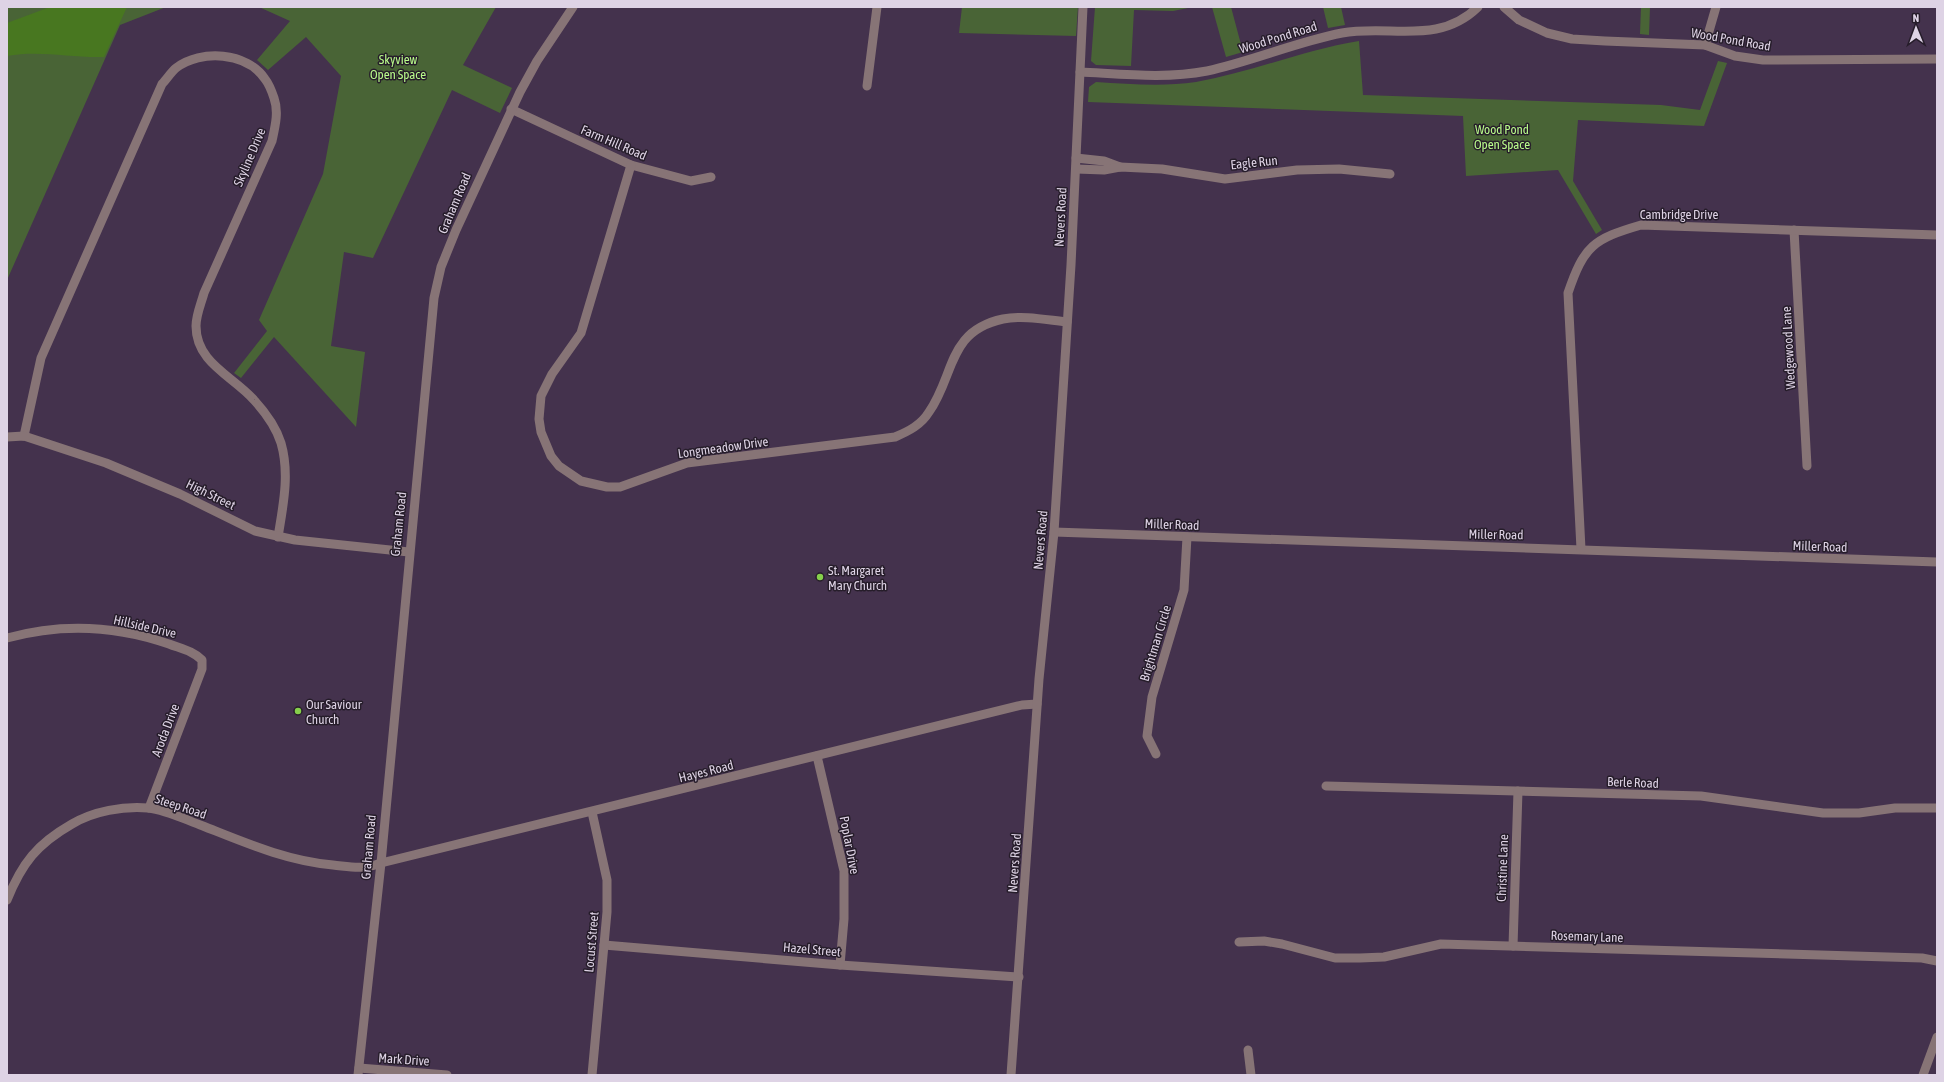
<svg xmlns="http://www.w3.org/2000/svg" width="1944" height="1082" font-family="'Asap Condensed',sans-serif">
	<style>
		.green { fill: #496436 }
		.forest { fill: #487720 }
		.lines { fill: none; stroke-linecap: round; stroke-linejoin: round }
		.minor { stroke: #877476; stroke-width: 9 }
		.poi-dot { fill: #86cf4b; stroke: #261d2a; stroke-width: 1.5 }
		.labels { text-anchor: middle; stroke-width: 3; stroke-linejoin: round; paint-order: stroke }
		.street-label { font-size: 13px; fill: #ded3e5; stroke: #261d2a }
		.park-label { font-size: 13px; fill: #b8fa8a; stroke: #261d2a }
		.poi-label { font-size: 13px; fill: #ded3e5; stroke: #261d2a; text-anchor: start }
	</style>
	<rect width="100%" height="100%" fill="#44324d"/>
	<g class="green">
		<polygon points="7,7 166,7 120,25 7,280"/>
		<polygon points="259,7 496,7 463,65 512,88 500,113 452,90 373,258 344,252 331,346 365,352 356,427 274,337 241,378 234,373 267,331 259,320 323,174 341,76 306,37 268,70 257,60 290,21"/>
		<polygon points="962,7 1078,7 1076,36 959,33"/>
		<polygon points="1095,7 1193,7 1173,11 1134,10 1131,66 1096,65 1091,61"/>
		<polygon points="1212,7 1231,7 1243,52 1226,57"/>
		<polygon points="1323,7 1341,7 1345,25 1328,28"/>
		<polygon points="1641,7 1650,7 1649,35 1640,34"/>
		<path d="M 1359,41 L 1363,95 L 1661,105 L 1700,110 L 1718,61 L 1727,63 L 1704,126 L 1578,120 L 1573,181 L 1602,230 L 1596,234 L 1558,170 L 1466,176 L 1463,116 L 1088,102 L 1089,87 L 1096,82 C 1129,84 1163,87 1196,82 C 1252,72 1304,50 1359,41 Z"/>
	</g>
	<path class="forest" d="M 50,7 L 127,7 L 104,57 C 71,58 40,50 7,56 L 7,23 Z"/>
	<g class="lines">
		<g class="minor">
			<polyline points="1504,7 1519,20 1547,33 1572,39 1605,41 1705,45 1735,56 1763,60 1937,59"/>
			<polyline points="1705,45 1716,7"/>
			<path d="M 1080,72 C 1122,74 1166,79 1207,71 C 1253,61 1296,42 1342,33 C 1390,24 1438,46 1478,7"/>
			<polyline points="867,86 877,7"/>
			<polyline points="511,109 631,165 691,181 711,177"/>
			<polyline points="1076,158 1104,161 1120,167"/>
			<path d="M 631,165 L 581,333 L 552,374 L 541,396 L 539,419 L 541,432 L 551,456 L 559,466 L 581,481 L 607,487 L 620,487 L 687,463 L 895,437 C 909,431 921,425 929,412 C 955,375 947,331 1003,319 C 1024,315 1047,320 1067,322"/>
			<polyline points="1076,169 1104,170 1120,167 1162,169 1225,179 1297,170 1339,169 1390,174"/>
			<polyline points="1794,230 1807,466"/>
			<path d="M 24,436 L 41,358 L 162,84 C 167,79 171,72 176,68 C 201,49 247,52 265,79 C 269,84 272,92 274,98 C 279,112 275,127 272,141 L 204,293 C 201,304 196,315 196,326 C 196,363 233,376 254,400 C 265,412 276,427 281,443 C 290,474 283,506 278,537"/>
			<polyline points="7,437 24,436 106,463 180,494 255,531 295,540 409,552"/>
			<polyline points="1054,532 1937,562"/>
			<path d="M 1581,549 L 1568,293 C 1584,246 1593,239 1641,225 L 1937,235"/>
			<path d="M 7,638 C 61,623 117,626 169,644 C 182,649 193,651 202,660 L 202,669 L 149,808"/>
			<polyline points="1156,754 1147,736 1152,697 1184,590 1187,537"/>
			<polyline points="817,756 844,871 844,919 840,965"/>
			<polyline points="1326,786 1701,796 1823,813 1859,813 1895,808 1937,808"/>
			<path d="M 7,900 C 22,863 37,844 72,824 C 94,811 123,806 148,808 C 167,810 186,820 203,826 C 246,843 287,861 333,865 C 352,867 362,870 381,863 L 1022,705 L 1037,704"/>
			<polyline points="1239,942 1264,941 1282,944 1335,958 1360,958 1384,957 1441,944 1922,958 1937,961"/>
			<polyline points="604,945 840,965 1019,977"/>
			<polyline points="1513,946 1518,791"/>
			<polyline points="1248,1050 1251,1075"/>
			<polyline points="359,1068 447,1075"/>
			<polyline points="358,1075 381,863 434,298 441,267 456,230 520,92 537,61 573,7"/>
			<polyline points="592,1075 607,912 607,880 592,812"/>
			<polyline points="1011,1075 1039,679 1054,532 1071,265 1083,7"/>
			<polyline points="1923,1075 1937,1037"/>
		</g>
	</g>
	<g class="poi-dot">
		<circle cx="820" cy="577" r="4"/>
		<circle cx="298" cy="711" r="4"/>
	</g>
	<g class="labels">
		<g class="street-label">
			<text transform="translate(1278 37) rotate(-17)" y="5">Wood Pond Road</text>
			<text transform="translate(1731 39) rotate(10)" y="5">Wood Pond Road</text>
			<text transform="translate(614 142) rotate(23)" y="5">Farm Hill Road</text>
			<text transform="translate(249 157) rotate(-67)" y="5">Skyline Drive</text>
			<text transform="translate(1254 162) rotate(-6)" y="5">Eagle Run</text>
			<text transform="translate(454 203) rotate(-67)" y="5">Graham Road</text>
			<text x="1679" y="219">Cambridge Drive</text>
			<text transform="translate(1060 217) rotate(-87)" y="5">Nevers Road</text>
			<text transform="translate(1788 348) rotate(-93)" y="5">Wedgewood Lane</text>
			<text transform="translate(723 447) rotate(-8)" y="5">Longmeadow Drive</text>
			<text transform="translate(211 494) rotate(26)" y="5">High Street</text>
			<text transform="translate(398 524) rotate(-84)" y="5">Graham Road</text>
			<text transform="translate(1172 524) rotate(2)" y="5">Miller Road</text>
			<text transform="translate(1496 534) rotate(1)" y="5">Miller Road</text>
			<text transform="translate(1040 540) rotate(-85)" y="5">Nevers Road</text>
			<text transform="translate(1820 546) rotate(2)" y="5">Miller Road</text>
			<text transform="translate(145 626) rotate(13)" y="5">Hillside Drive</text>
			<text transform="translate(1155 643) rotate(-73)" y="5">Brightman Circle</text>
			<text transform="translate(165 730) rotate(-69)" y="5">Aroda Drive</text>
			<text transform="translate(706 771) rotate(-14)" y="5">Hayes Road</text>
			<text transform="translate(1633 782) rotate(2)" y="5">Berle Road</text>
			<text transform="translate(181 806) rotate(18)" y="5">Steep Road</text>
			<text transform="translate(850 845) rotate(79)" y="5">Poplar Drive</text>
			<text transform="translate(368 847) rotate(-85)" y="5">Graham Road</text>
			<text transform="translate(1014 863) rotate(-86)" y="5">Nevers Road</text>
			<text transform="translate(1502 868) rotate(-88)" y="5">Christine Lane</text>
			<text transform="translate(1587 936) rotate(2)" y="5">Rosemary Lane</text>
			<text transform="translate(591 942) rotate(-85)" y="5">Locust Street</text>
			<text transform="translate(812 949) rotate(5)" y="5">Hazel Street</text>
			<text transform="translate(404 1059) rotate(4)" y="5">Mark Drive</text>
		</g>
		<g class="park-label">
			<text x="398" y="64">Skyview<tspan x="398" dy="15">Open Space</tspan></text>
			<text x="1502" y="134">Wood Pond<tspan x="1502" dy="15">Open Space</tspan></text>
		</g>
		<g class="poi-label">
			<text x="828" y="575">St. Margaret<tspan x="828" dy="15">Mary Church</tspan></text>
			<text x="306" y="709">Our Saviour<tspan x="306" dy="15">Church</tspan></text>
		</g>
	</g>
	<rect width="1944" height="1082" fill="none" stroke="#ded3e5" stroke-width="16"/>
	<g transform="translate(1916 28) rotate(359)" stroke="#261d2a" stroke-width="3" paint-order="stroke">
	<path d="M0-3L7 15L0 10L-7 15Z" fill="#ded3e5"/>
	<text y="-6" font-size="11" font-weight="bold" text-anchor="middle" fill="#ded3e5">N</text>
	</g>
</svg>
